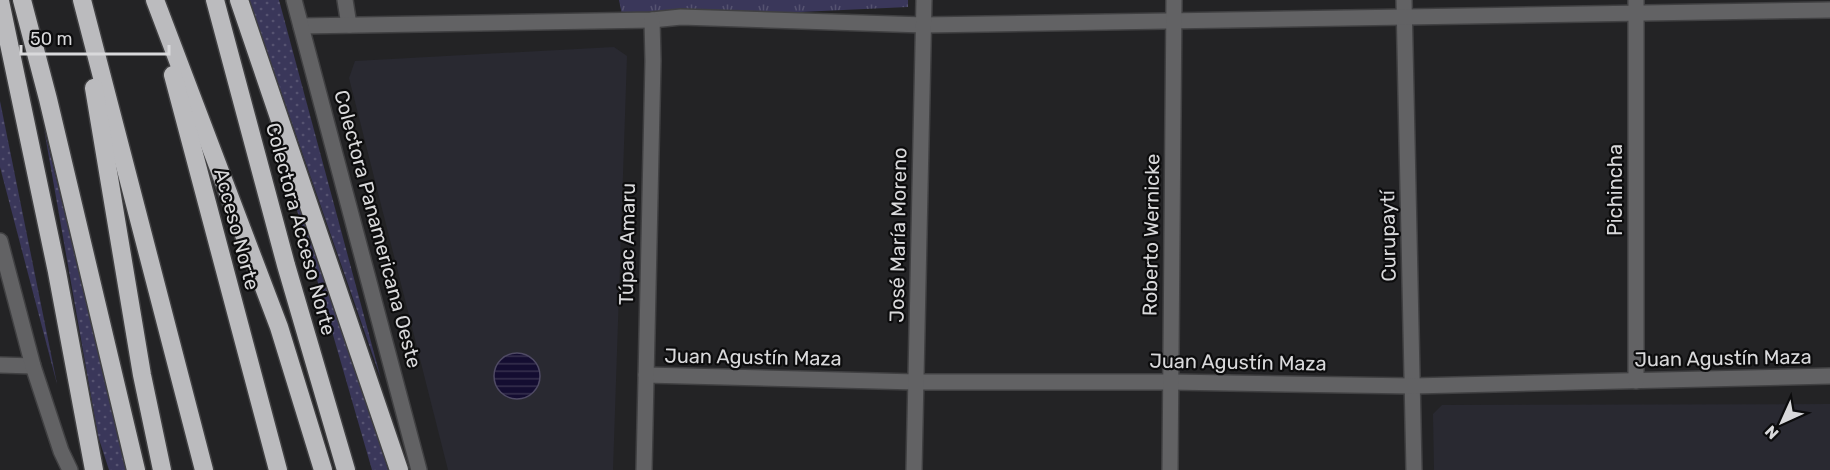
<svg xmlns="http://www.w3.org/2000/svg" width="1830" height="470" font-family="Rubik,sans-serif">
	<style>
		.built { fill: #292931 }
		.grass { fill: url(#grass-dots) }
		.park { fill: url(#park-tufts) }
		.water { fill: url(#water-rules); stroke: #4f4a64; stroke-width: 1.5 }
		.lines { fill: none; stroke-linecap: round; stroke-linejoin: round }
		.minor-casing { stroke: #404042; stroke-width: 18 }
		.tertiary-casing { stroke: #404042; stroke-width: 18 }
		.motorway-casing { stroke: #404042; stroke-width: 21 }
		.minor { stroke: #626264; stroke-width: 15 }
		.tertiary { stroke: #626264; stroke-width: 15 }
		.motorway { stroke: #bbbbbe; stroke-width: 18 }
		.labels { text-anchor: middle; stroke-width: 4.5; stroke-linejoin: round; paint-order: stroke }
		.street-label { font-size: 20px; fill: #d9d9db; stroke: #0c0c0d }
	</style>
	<defs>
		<pattern id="grass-dots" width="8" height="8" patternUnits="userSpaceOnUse" patternTransform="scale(1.5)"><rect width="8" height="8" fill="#3a375a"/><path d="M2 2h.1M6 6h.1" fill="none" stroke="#565371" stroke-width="1.8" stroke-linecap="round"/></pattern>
		<pattern id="park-tufts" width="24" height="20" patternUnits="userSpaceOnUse" patternTransform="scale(1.5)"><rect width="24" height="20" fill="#3a375a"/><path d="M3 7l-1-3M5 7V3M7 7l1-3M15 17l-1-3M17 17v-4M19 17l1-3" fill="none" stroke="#565371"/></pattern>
		<pattern id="water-rules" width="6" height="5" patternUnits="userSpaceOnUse" patternTransform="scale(1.5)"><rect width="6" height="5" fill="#140d31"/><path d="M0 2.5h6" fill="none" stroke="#36304e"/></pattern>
	</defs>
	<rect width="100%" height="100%" fill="#232325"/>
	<g class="built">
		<polygon points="614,47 627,56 613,470 448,470 349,78 355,61"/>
		<polygon points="1830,404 1830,470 1434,470 1433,414 1442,405"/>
	</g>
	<g class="grass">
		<polygon points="249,0 279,0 381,379"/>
		<polygon points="264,96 375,426 388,470 372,470"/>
		<polygon points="0,101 57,384 0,167"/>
		<polygon points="44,129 128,470 109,470 98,436"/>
	</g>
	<polygon class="park" points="619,0 908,0 908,7 623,20"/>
	<circle class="water" cx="517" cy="376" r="23"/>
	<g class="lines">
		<g class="minor-casing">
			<g id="minor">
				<polyline points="345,0 349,25"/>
				<polyline points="1404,0 1414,470"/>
				<polyline points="301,26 652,20 681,17 924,25 1830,10"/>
				<polyline points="0,365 33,366"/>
				<polyline points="646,375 916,382 1171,382 1413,386 1830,376"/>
				<polyline points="1636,381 1636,0"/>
				<polyline points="644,470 653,61 652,20"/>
				<polyline points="914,470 924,0"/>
				<polyline points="1170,470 1174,0"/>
			</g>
		</g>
		<g class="tertiary-casing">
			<g id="tertiary">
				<polyline points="294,0 419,470"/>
				<polyline points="0,241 33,366 61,451 70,470"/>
			</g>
		</g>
		<g class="motorway-casing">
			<g id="motorway">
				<polyline points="22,0 48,99 136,470"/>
				<polyline points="82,0 204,470"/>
				<polyline points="155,0 279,327 323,470"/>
				<polyline points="215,0 286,265 346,470"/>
				<polyline points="239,0 399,470"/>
				<polyline points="0,1 57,272 94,470"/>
				<polyline points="173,75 278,470"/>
				<polyline points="94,88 142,375 162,470"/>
			</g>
		</g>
		<use href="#minor" class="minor"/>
		<use href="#tertiary" class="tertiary"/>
		<use href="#motorway" class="motorway"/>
	</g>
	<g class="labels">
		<g class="street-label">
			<text transform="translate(1615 190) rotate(-90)" y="7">Pichincha</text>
			<text transform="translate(237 229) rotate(75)" y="7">Acceso Norte</text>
			<text transform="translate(301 229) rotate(75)" y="7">Colectora Acceso Norte</text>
			<text transform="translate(378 229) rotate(75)" y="7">Colectora Panamericana Oeste</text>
			<text transform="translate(898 235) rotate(-89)" y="7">José María Moreno</text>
			<text transform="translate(1151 235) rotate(-89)" y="7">Roberto Wernicke</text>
			<text transform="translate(1388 236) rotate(-91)" y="7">Curupaytí</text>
			<text transform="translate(627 244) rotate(-89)" y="7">Túpac Amaru</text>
			<text transform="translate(753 357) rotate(1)" y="7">Juan Agustín Maza</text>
			<text transform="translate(1723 358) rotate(-1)" y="7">Juan Agustín Maza</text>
			<text transform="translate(1238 362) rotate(1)" y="7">Juan Agustín Maza</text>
		</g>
	</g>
	<g transform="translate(1782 422) rotate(225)" stroke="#0c0c0d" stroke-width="4.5" paint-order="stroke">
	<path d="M0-4.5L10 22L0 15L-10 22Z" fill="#d9d9db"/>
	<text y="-9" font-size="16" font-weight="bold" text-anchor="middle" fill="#d9d9db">N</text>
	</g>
	<path d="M21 45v9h148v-9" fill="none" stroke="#d9d9db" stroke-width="3"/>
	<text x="30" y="45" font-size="18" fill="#d9d9db" stroke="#0c0c0d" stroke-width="4.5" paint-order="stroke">50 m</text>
</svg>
